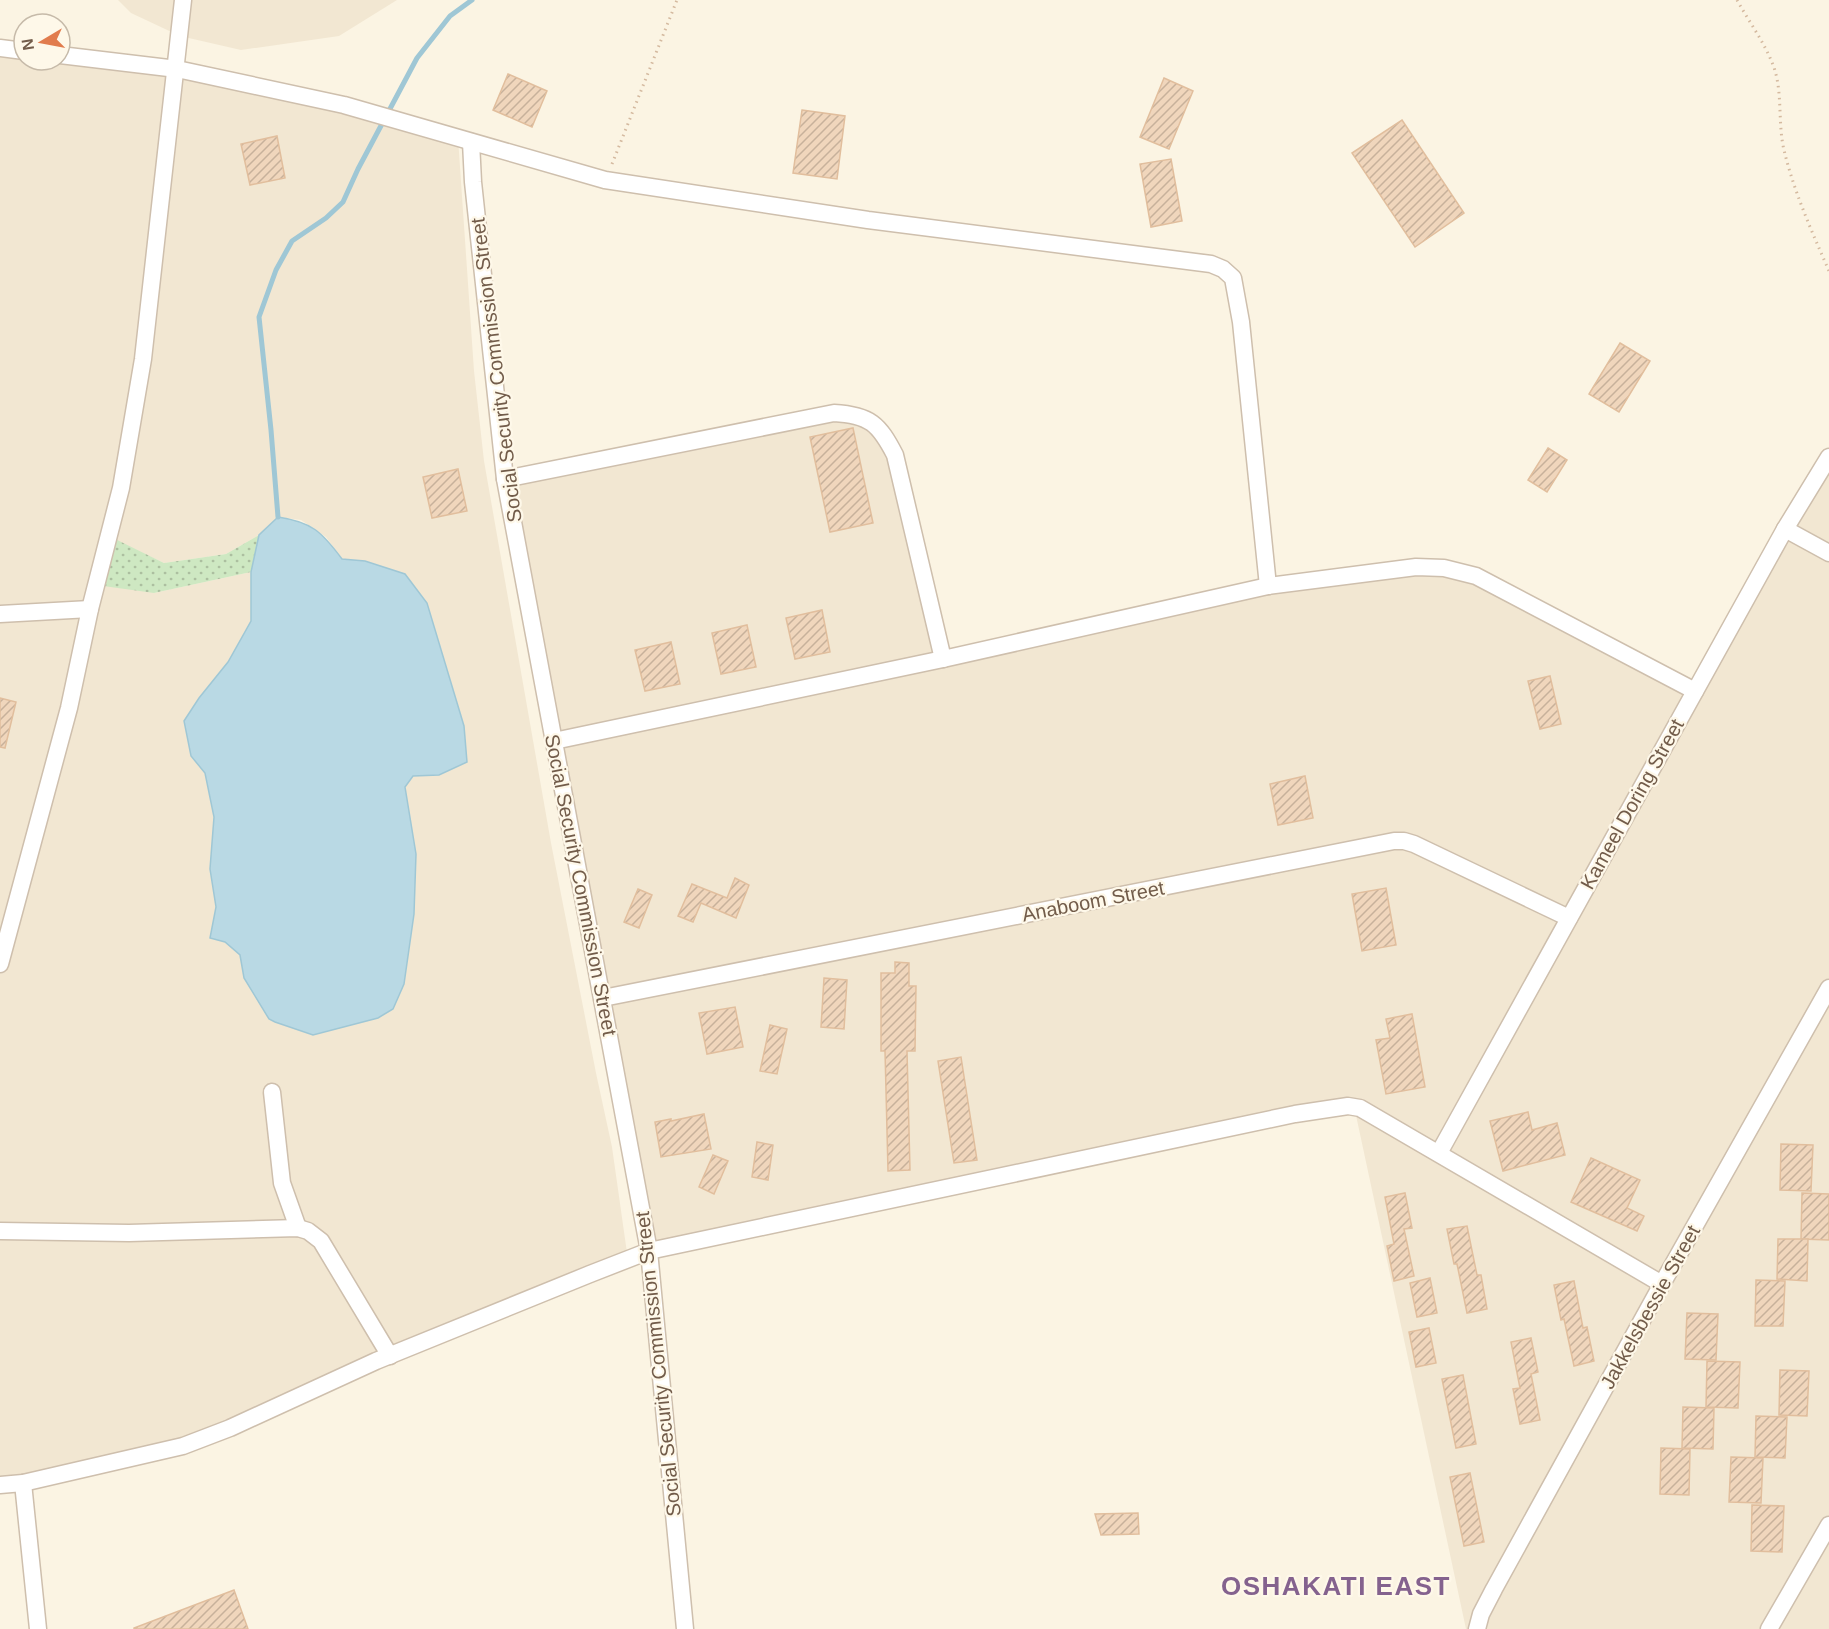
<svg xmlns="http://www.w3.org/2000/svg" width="1829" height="1629" font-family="Helvetica,sans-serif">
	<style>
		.residential { fill: #f2e7d2; fill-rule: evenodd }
		.grass { fill: url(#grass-dots) }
		.water { fill: #b9d9e4; stroke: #9fc7d5; stroke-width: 1.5 }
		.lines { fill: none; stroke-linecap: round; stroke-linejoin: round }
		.stream { stroke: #9fc7d5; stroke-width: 5 }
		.building { fill: url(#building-hatch); stroke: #e1be9d; stroke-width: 1.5 }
		.minor-casing { stroke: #cebfad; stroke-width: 19 }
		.path { stroke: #d4b99f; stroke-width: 3; stroke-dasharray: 1.5 4.5; stroke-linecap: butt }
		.minor { stroke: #fff; stroke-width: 16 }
		.labels { text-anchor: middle; stroke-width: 4.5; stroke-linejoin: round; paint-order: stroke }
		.street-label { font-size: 20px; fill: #725c4a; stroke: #fef8e9 }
		.district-label { font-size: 26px; font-weight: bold; letter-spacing: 1.5px; fill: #84628e; stroke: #fef8e9 }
	</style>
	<defs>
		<pattern id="grass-dots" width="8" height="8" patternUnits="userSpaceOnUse" patternTransform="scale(1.5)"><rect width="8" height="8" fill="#cee8c2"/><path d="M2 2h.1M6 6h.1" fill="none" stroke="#acbfa0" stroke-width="1.8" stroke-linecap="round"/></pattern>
		<pattern id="building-hatch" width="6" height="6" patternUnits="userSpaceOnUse" patternTransform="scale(1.5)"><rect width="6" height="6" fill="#f0d6bc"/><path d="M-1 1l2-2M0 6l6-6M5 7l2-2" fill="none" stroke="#c7b19b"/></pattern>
	</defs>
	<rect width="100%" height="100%" fill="#fbf4e3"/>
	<g class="residential">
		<polygon points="118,0 397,0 339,36 241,50 180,36 131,13"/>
		<path d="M 0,48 L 24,51 L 24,60 L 60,60 L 177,69 L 458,138 L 474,371 L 484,461 L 551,843 L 596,1073 L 612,1147 L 628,1260 L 230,1428 L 0,1485 ZM 278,517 L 301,520 L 326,537 L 342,559 L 365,561 L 427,603 L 464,725 L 467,762 L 439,775 L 413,776 L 405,787 L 416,854 L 244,978 L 240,955 L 225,942 L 210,938 L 216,907 L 210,869 L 214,817 L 205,773 L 191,756 L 184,721 L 199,698 L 228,662 L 251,621 L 251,572 L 154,593 L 109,537 L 164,563 L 226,554 L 259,535 Z"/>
		<polygon points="834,413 883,432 943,658 1268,586 1444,568 1695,691 1829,457 1829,1629 1466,1629 1354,1106 649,1251 505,479"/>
	</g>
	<polygon class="grass" points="259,535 251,572 154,593 96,585 109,536 164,563 226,554"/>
	<path class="water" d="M 278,517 C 312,522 322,532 342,559 L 365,561 L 405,574 L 427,603 L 464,726 L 467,762 L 439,775 L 413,776 L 405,787 L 416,854 L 414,914 L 404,984 L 393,1009 L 378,1018 L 313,1035 L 275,1022 L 269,1019 L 244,978 L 240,955 L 225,942 L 210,938 L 216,907 L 210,869 L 214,817 L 205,773 L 191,756 L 184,721 L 199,698 L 228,662 L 251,621 L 251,572 L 259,535 Z"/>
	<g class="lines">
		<polyline class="stream" points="278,517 271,430 259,317 276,270 292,241 326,218 343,202 358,169 417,58 450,16 472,0"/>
	</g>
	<g class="building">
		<polygon points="508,74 547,91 532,127 493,110"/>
		<polygon points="1164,78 1193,91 1169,149 1140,137"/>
		<polygon points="802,110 845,116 837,179 793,173"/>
		<polygon points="1402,120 1464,213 1415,247 1352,153"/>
		<polygon points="277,136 285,178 250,185 241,144"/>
		<polygon points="1171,159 1182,221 1151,227 1140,164"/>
		<polygon points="1620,343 1650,361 1619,412 1589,394"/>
		<polygon points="853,428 873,523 830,532 810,437"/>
		<polygon points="1548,448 1567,460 1547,492 1528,480"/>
		<polygon points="458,469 467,511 432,518 423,477"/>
		<polygon points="822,610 830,652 795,659 786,618"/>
		<polygon points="747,625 756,667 721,674 712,633"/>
		<polygon points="671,642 680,684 645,691 635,650"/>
		<polygon points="1550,676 1561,724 1540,729 1528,681"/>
		<polygon points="0,698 16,702 5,748 0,747"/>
		<polygon points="1305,776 1313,818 1278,825 1270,784"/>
		<polygon points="735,878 749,885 736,918 701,903 693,922 678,916 692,884 727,898"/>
		<polygon points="1386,888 1396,945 1362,951 1352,894"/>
		<polygon points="638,889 652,895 639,928 624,922"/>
		<polygon points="895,962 909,963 909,986 916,986 915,1051 907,1051 910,1170 888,1171 885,1051 881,1051 881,973 895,973"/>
		<polygon points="824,978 847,980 844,1029 821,1027"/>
		<polygon points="735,1007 743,1047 707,1054 699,1013"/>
		<polygon points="1412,1014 1425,1087 1386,1094 1376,1040 1390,1038 1386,1019"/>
		<polygon points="770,1025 787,1029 777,1074 760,1071"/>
		<polygon points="961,1057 977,1160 954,1163 938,1061"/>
		<polygon points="1528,1112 1532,1130 1557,1123 1565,1155 1503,1171 1490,1121"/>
		<polygon points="704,1114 711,1149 661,1157 655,1122 671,1119 671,1121"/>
		<polygon points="757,1142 773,1145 768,1180 752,1177"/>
		<polygon points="1781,1144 1813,1145 1811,1191 1780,1190"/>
		<polygon points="713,1155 728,1161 714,1194 699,1187"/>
		<polygon points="1591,1158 1640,1180 1627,1208 1644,1216 1637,1231 1571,1202"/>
		<polygon points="1405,1193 1412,1228 1404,1229 1414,1276 1394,1281 1387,1246 1394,1244 1385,1197"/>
		<polygon points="1802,1193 1829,1194 1829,1240 1801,1239"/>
		<polygon points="1467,1226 1477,1275 1481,1275 1487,1309 1467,1313 1457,1264 1454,1264 1447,1229"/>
		<polygon points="1778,1239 1808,1239 1807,1281 1777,1279"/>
		<polygon points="1430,1278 1437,1313 1417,1317 1410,1283"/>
		<polygon points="1756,1280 1785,1281 1783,1326 1755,1326"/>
		<polygon points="1574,1281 1583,1328 1587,1327 1594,1361 1574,1366 1564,1319 1561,1320 1554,1285"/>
		<polygon points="1687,1313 1718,1314 1716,1360 1685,1359"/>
		<polygon points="1429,1328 1436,1363 1416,1367 1409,1332"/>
		<polygon points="1531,1338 1538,1372 1531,1374 1540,1420 1520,1424 1513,1389 1520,1388 1511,1342"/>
		<polygon points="1707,1361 1740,1362 1738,1408 1706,1407"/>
		<polygon points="1780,1370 1809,1371 1807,1416 1779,1415"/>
		<polygon points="1463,1375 1476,1444 1456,1448 1442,1379"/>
		<polygon points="1683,1407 1714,1408 1713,1449 1682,1448"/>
		<polygon points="1756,1416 1787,1417 1785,1458 1755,1457"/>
		<polygon points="1661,1448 1690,1449 1689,1495 1660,1494"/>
		<polygon points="1731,1457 1763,1458 1761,1503 1729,1502"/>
		<polygon points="1470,1473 1484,1542 1464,1546 1450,1477"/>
		<polygon points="1752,1505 1784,1506 1782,1552 1751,1551"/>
		<polygon points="1138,1513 1139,1534 1101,1535 1095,1514"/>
		<polygon points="234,1590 248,1629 134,1629 134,1628"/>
	</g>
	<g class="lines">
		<g class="minor-casing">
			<g id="minor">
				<polyline points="0,48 24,51"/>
				<polyline points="60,55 177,69 344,105 605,180 868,220 1211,264 1223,269 1233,278 1241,322 1268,586"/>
				<polyline points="471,142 473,182 505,479 649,1251 685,1629"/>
				<path d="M 505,479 L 834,413 C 870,415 879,424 895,455 L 943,659"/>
				<polyline points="1785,529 1829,553"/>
				<polyline points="0,614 90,609"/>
				<polyline points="554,741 943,659 1268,586 1416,567 1444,568 1476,576 1695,691"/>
				<polyline points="0,964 69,708 90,609 121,488 143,359 183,0"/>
				<polyline points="603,998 1394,841 1404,841 1414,844 1569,918"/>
				<polyline points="272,1092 282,1183 298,1228"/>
				<polyline points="1439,1153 1785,529 1829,457"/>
				<polyline points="0,1231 129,1233 298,1228 308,1231 321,1241 390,1356"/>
				<polyline points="23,1483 38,1629"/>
				<polyline points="0,1485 23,1483 183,1446 230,1428 376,1361 590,1274 649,1251 1295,1114 1348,1106 1360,1108 1662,1284"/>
				<polyline points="1477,1629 1481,1614 1494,1589 1662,1284 1829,988"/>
				<polyline points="1769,1629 1829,1525"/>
			</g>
		</g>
		<g class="path">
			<path d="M 1737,0 C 1748,20 1762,39 1771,60 C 1784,88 1777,121 1784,150 C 1794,192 1812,232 1829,271"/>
			<polyline points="612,164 677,0"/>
		</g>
		<use href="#minor" class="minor"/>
	</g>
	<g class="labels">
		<g class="street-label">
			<text transform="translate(496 370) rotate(-97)" y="7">Social Security Commission Street</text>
			<text transform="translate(1632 804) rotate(-61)" y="7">Kameel Doring Street</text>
			<text transform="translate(581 885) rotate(79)" y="7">Social Security Commission Street</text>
			<text transform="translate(1093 901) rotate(-11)" y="7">Anaboom Street</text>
			<text transform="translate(1650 1307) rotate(-61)" y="7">Jakkelsbessie Street</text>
			<text transform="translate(658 1364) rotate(-96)" y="7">Social Security Commission Street</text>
		</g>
		<g class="district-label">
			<text x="1336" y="1595">OSHAKATI EAST</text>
		</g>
	</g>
	<g transform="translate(42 42) rotate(260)"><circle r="28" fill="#fef8e9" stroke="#c6baa9" stroke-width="1.5"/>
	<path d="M0-4.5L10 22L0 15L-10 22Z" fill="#e17c4d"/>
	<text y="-9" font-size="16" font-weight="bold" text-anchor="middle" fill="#725c4a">N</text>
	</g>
</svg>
